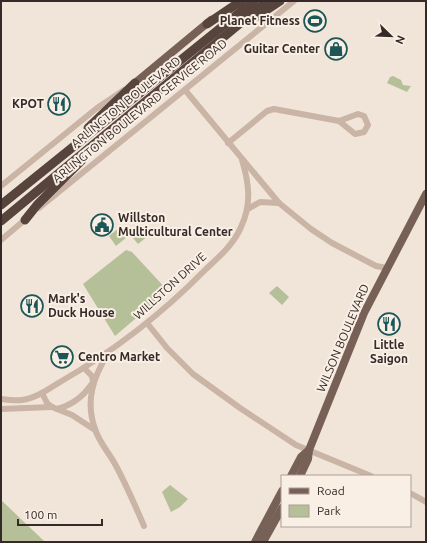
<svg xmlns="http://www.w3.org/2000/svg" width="427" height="543" font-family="Ubuntu,sans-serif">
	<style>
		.green { fill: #b5c099 }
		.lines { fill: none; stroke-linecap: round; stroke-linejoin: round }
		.minor { stroke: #c9b4a5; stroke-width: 6 }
		.major { stroke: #776157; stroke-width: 8 }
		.highway { stroke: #56443d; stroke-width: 9 }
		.labels { text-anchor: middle; stroke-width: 4; stroke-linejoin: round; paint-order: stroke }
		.poi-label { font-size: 12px; font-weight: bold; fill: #352a27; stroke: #f9efe5; text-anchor: end }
		.street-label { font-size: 12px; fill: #352a27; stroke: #f9efe5 }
	</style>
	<rect width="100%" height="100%" fill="#f1e5d9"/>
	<g class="green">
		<polygon points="393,76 401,80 403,85 411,86 407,92 387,83 390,77"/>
		<polygon points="138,224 148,236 138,244 128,232"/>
		<polygon points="119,228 127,237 116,246 109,236"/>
		<polygon points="126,250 132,252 168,291 115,336 83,284"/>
		<polygon points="277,286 289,297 282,305 269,293"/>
		<polygon points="170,485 188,499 180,507 171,512 162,492"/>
		<polygon points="1,500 42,539 45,542 1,542"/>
	</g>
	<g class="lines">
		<g class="minor">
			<polyline points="185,90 279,203 311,229 332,243 376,266 387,268"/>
			<polyline points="228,143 267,111 274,109 339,121 358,114 364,116 368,125 364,132 355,134 339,121"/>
			<polyline points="1,186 97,108 124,90"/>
			<polyline points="39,208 294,1"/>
			<polyline points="248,209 260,202 279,203"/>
			<polyline points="1,240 27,218"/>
			<polyline points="147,323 167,348 193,374 240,408 296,445 371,476"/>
			<path d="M 108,353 C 93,378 85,401 95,429 C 99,442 109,453 115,464 C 126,484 135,505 144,526"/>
			<polyline points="84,368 92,376 93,382"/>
			<polyline points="42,393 47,403 52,407 72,415 95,430"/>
			<path d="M 1,399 C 8,400 16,401 22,400 C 36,398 49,389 60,382 C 114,351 163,313 206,269 C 219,257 234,244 241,227 C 252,204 249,183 242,160"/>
			<polyline points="1,409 52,407"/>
			<path d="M 57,409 C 72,405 82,398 91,385"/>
			<polyline points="410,493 426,502"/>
		</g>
		<g class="major">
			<polyline points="135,83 211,20"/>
			<polyline points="291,476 301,457 309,450"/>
			<polyline points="300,476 308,459 309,450 364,313 426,194"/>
			<polyline points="255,542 282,491"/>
			<polyline points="263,542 282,508"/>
		</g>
		<g class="highway">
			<polyline points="256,17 280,1"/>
			<polyline points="207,24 241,1"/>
			<polyline points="88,128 135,83"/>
			<polyline points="1,205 254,1"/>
			<polyline points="25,220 37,205 82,160"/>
			<polyline points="1,221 267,1"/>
		</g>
	</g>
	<defs>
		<g id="stadium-ring" transform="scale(1.15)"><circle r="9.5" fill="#f9efe5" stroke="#1c5657" stroke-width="1.5"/><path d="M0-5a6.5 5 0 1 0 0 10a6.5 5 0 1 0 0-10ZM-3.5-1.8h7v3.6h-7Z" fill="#1c5657"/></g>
		<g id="shop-ring" transform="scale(1.15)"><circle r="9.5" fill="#f9efe5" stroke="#1c5657" stroke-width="1.5"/><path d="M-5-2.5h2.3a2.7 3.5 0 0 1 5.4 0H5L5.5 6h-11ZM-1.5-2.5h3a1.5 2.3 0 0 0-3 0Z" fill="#1c5657"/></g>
		<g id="restaurant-ring" transform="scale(1.15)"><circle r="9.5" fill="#f9efe5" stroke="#1c5657" stroke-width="1.5"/><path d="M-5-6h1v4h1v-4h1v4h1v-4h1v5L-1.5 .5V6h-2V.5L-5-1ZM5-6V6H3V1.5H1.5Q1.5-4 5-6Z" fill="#1c5657"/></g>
		<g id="civic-ring" transform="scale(1.15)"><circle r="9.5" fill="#f9efe5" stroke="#1c5657" stroke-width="1.5"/><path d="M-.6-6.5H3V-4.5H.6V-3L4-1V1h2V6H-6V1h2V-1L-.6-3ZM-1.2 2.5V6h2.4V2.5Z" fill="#1c5657"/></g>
		<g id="supermarket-ring" transform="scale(1.15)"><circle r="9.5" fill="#f9efe5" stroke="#1c5657" stroke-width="1.5"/><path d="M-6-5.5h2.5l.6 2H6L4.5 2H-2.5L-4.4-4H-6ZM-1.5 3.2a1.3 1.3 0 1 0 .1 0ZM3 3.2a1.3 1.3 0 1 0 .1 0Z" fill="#1c5657"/></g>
	</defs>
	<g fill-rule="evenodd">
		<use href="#stadium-ring" x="315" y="21"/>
		<use href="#shop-ring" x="336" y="49"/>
		<use href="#restaurant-ring" x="59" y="104"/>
		<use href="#civic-ring" x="102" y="225"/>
		<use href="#restaurant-ring" x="32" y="306"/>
		<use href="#restaurant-ring" x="389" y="324"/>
		<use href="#supermarket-ring" x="62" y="357"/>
	</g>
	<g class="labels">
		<g class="poi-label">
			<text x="300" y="25">Planet Fitness</text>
			<text x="320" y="53">Guitar Center</text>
			<text x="44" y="108">KPOT</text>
			<text x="118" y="222" text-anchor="start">Willston<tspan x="118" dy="14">Multicultural Center</tspan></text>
			<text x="48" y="303" text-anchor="start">Mark's<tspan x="48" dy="14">Duck House</tspan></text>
			<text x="389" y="349" text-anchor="middle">Little<tspan x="389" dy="14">Saigon</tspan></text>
			<text x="78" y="361" text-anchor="start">Centro Market</text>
		</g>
		<g class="street-label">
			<text transform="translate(126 102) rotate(-39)" y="4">ARLINGTON BOULEVARD</text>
			<text transform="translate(140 111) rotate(-39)" y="4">ARLINGTON BOULEVARD SERVICE ROAD</text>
			<text transform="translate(170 286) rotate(-42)" y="4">WILLSTON DRIVE</text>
			<text transform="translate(343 338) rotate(-67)" y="4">WILSON BOULEVARD</text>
		</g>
	</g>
	<rect width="427" height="543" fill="none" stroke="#352a27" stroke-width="4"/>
	<rect x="281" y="475" width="130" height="52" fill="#f9efe5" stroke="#aba099"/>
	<rect x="289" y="488" width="20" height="6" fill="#776157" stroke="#aba099"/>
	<text x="317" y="495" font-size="12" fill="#352a27">Road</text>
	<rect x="289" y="505" width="20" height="12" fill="#b5c099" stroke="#aba099"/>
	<text x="317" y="515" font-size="12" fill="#352a27">Park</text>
	<g transform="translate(391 36) rotate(113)" stroke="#f9efe5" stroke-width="3" paint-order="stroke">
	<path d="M0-3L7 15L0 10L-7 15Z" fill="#352a27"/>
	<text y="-6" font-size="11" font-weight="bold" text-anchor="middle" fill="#352a27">N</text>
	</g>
	<path d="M18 519v6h84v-6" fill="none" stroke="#352a27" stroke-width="2"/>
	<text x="24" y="519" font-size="12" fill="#352a27" stroke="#f9efe5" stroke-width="3" paint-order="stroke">100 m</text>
</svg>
